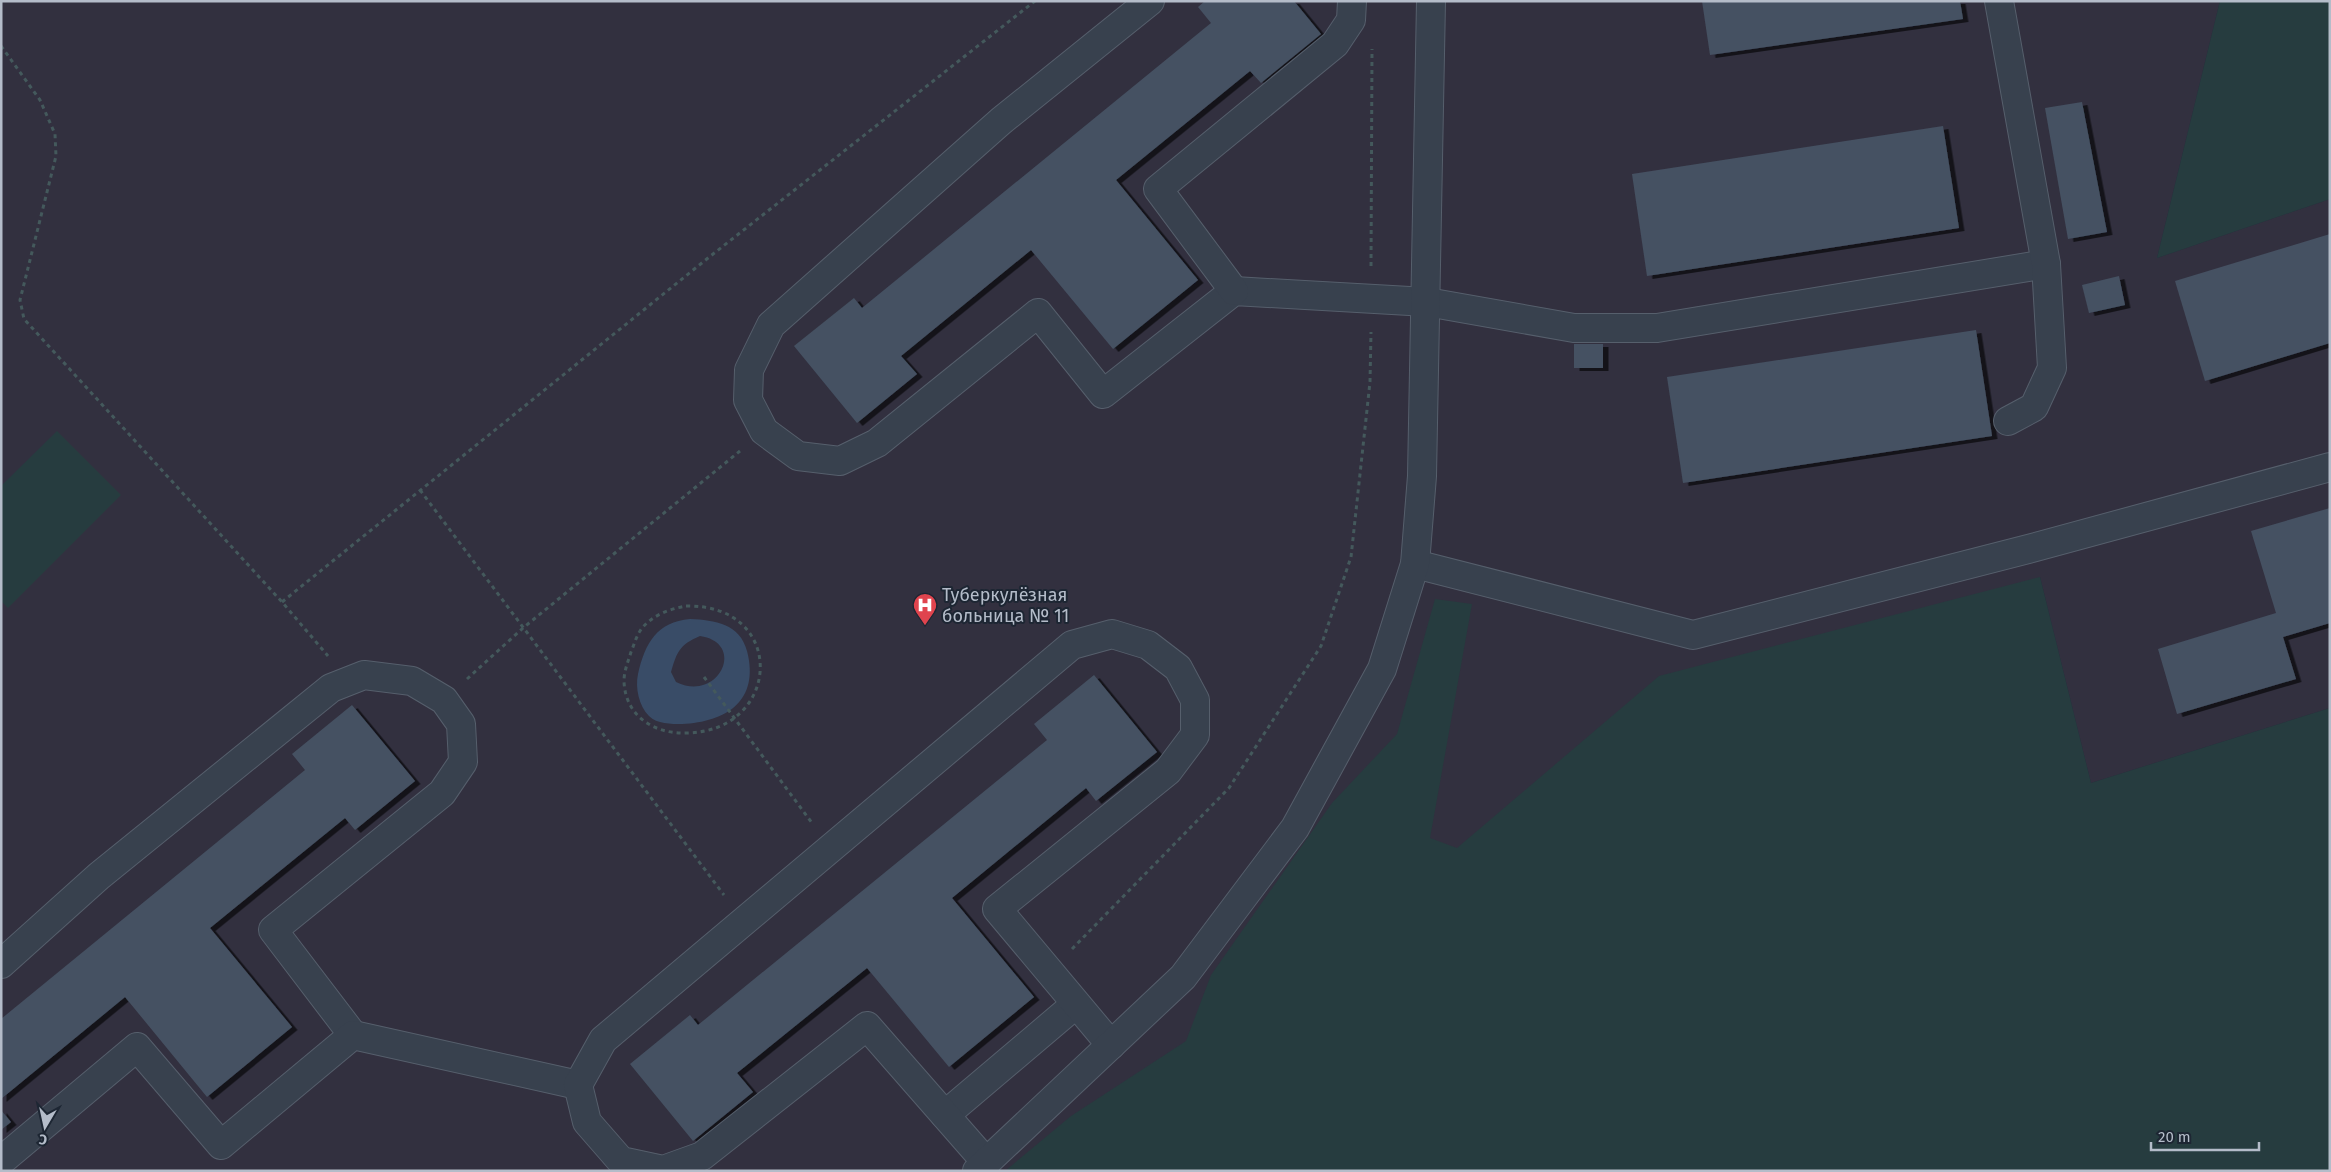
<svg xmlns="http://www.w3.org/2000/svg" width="2331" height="1172" font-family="'Fira Sans',sans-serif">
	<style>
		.medical { fill: #32303f }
		.green { fill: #263c3f }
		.water { fill: #394c67; fill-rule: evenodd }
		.building { fill: #455162; filter: url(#shadow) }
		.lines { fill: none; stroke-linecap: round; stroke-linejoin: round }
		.minor-casing { stroke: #565f6c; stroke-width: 30 }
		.path { stroke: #44595c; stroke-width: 3; stroke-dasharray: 4 4; stroke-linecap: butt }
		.minor { stroke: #38414e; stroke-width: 28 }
		.labels { text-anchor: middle; stroke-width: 4; stroke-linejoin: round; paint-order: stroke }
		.poi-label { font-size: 18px; fill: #b4bcc9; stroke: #1d2633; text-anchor: start }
	</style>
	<defs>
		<filter id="shadow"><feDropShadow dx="5.5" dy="3" stdDeviation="0" flood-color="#0009"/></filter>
	</defs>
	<rect width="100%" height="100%" fill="#242f3e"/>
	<polygon class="medical" points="1,1 2220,1 2157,258 2330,199 2330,708 2091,783 2040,577 1211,1171 1,1171"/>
	<g class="green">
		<polygon points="2220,1 2330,1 2330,199 2157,258"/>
		<polygon points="57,431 121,495 8,608 1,601 1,486"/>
		<polygon points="2040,577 2091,783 2330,708 2330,1171 1005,1171 1071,1116 1186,1041 1211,975 1332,803 1397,734 1435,599 1472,604 1430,838 1457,848 1659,676"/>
	</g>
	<path class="water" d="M 690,619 C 715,620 740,624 747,651 C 760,701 726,722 682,724 C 671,724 657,724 649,716 C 639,706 635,688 638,674 C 645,643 657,622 690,619 ZM 700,636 C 747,643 719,703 676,682 L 671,672 C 677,652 679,645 700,636 Z"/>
	<g class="building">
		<polygon points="1205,1 1294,1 1321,34 1261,83 1250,71 1116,180 1198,280 1113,349 1031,250 901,356 917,374 857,423 794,346 854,298 862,308 1211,23 1198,7"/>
		<polygon points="1702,1 1960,1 1963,19 1710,55"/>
		<polygon points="2082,102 2107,232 2068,239 2045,108"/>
		<polygon points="1943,126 1959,228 1647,276 1632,174"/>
		<polygon points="2330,234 2330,343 2205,381 2175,281"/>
		<polygon points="2119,276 2125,305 2089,313 2082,285"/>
		<polygon points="1976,330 1992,436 1683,483 1667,377"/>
		<rect x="1574" y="344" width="29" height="24"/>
		<polygon points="2330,508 2330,623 2283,637 2296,679 2177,714 2158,649 2276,613 2251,531"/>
		<polygon points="1094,675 1157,752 1096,801 1086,788 952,898 1034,997 949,1067 867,968 737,1073 753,1092 693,1141 630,1064 690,1015 698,1025 1047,740 1034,724"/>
		<polygon points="352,705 415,781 355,830 345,818 210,928 292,1027 207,1097 125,997 1,1099 1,1019 305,770 292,754"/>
		<polygon points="1,1110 11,1122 1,1130"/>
	</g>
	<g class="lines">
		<g class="minor-casing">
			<g id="minor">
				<polyline points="1150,1 1001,121 771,325 749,370 748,400 764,431 798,456 840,461 877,443 1038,313 1103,394 1234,291 1427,302 1574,328 1657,328 2046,264"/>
				<polyline points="1999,1 2046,264 2052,368 2034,407 2008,421"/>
				<polyline points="1234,291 1158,189 1335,44 1351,20 1352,1"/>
				<polyline points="1415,564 1693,635 2032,548 2330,467"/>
				<polyline points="1,964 99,876 331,688 364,675 412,681 444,700 461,724 463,762 442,793 273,930 353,1035"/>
				<polyline points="945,1115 1076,1004"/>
				<polyline points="1,1161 137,1047 221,1145 353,1035 578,1085"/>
				<polyline points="986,1162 867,1026 702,1156 663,1170 621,1161 587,1122 578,1085 603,1040 1072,645 1112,634 1148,645 1178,668 1195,700 1195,735 1168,771 997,909 1111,1045"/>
				<polyline points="977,1171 1183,977 1295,828 1382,669 1415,564 1422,476 1431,1"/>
			</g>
		</g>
		<g class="path">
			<polyline points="1,46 40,100 55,134 56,156 20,300 24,319 282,602 328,656"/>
			<polyline points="1371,266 1372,49"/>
			<polyline points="420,490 724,895"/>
			<polyline points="282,602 708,258 1035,1"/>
			<path d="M 686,606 C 788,604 782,732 686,733 C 654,734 625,716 624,681 C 624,671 628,662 631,652 C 634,645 636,637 640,631 C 650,616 669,609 686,606 Z"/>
			<polyline points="704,677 812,823"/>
			<polyline points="467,679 523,628 740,451"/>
			<polyline points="1072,949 1229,788 1321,646 1351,557 1370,382 1371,332"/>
		</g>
		<use href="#minor" class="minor"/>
	</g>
	<defs>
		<g id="hospital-pin" transform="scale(1.25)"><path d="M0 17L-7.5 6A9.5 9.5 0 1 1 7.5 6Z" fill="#e0444e" stroke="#1d2633"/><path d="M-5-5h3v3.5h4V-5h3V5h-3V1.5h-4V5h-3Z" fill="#fff"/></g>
	</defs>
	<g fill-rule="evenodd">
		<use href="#hospital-pin" x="925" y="605"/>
	</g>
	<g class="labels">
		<g class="poi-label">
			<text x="942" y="601">Туберкулёзная<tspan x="942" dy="21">больница № 11</tspan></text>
		</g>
	</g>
	<rect width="2331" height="1172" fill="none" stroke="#b4bcc9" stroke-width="5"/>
	<g transform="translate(45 1127) rotate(189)" stroke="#1d2633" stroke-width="4" paint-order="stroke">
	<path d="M0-4L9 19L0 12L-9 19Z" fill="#b4bcc9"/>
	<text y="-8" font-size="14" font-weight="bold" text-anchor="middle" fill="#b4bcc9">С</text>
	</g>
	<path d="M2151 1142v8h108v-8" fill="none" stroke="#b4bcc9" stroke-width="2.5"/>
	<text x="2158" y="1142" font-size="15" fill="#b4bcc9" stroke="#1d2633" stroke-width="4" paint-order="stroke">20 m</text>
</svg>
